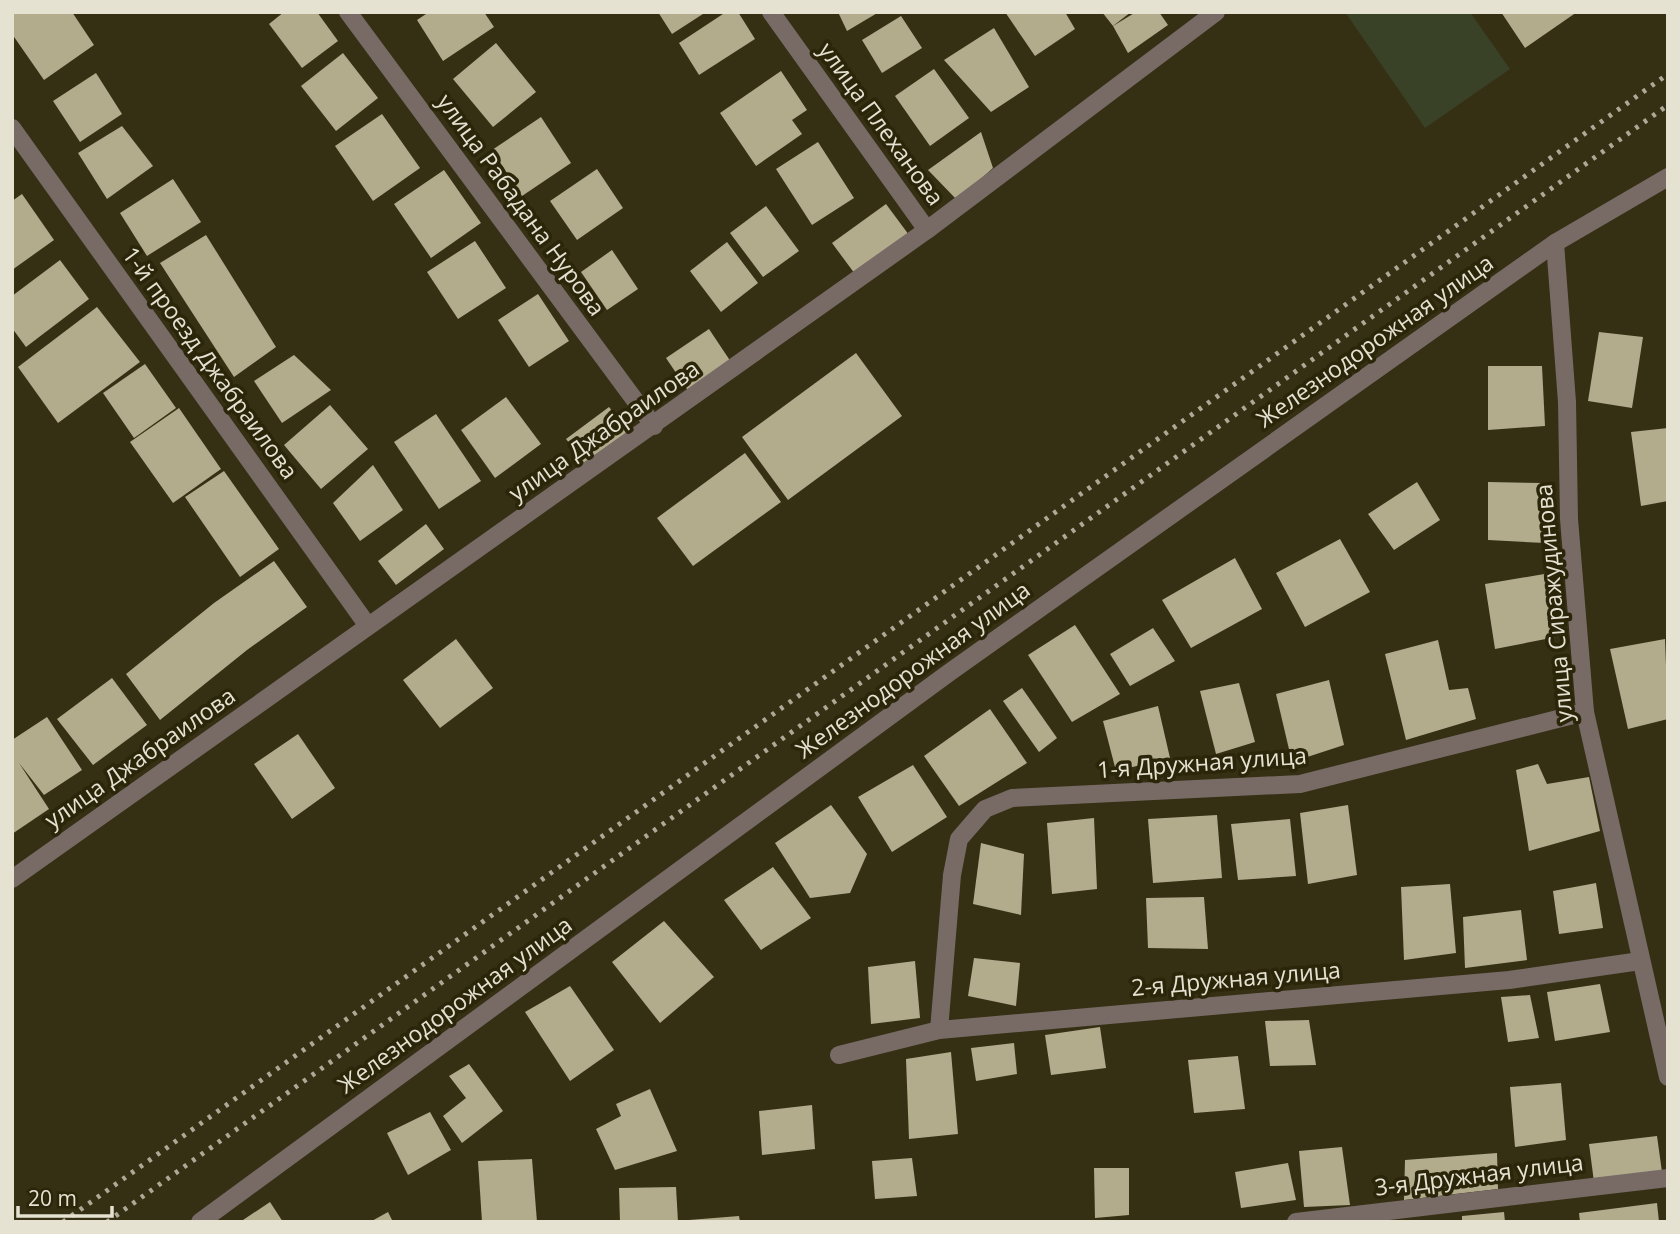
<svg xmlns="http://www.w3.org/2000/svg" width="1680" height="1234" font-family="'Open Sans',sans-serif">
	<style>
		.green { fill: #394127 }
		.building { fill: #b2ac8d }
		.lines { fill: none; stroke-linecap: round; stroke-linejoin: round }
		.minor { stroke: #786a65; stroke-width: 18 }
		.rail { stroke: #ada996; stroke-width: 5; stroke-dasharray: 3.5 7; stroke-linecap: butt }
		.labels { text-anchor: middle; stroke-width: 7; stroke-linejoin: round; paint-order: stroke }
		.street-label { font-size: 23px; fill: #e5e2d2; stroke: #2b250a }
	</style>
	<rect width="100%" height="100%" fill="#352f14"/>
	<polygon class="green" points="1345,12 1470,12 1510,69 1425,128"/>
	<g class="building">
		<polygon points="17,12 72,12 94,45 44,80 12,34 12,15"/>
		<polygon points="284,12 317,12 338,41 302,68 269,24"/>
		<polygon points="429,12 484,12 494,27 443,61 417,20"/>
		<polygon points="658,12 706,12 672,34"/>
		<polygon points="726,12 738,12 755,39 699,75 679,43"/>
		<polygon points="838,12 879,12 847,31"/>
		<polygon points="1005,12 1065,12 1075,29 1035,56"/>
		<polygon points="1102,12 1131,12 1113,26"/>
		<polygon points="1136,12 1159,12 1168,25 1128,53 1113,26"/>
		<polygon points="1501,12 1577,12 1525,48"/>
		<polygon points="901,16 922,48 882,73 862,40"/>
		<polygon points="994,28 1029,87 991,112 944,60"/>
		<polygon points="496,43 536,92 493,127 453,79"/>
		<polygon points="343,53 378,98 336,131 301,86"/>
		<polygon points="934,69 969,118 930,146 895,96"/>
		<polygon points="781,71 807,110 792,120 802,134 756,166 720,113"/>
		<polygon points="96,73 122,114 80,142 53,101"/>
		<polygon points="382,114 420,168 373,201 335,146"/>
		<polygon points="541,117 571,163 522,196 492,150"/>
		<polygon points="122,126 153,166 107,199 78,153"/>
		<polygon points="981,132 993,168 957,200 928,170"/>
		<polygon points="818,142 854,198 812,225 776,169"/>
		<polygon points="597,169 623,208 577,240 550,201"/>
		<polygon points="444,170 481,223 431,258 394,204"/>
		<polygon points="173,179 201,222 147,256 120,213"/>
		<polygon points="22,194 54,240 12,270 12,201"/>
		<polygon points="886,204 909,235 855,274 832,243"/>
		<polygon points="766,206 799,251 763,277 730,233"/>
		<polygon points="206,235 276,347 234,377 160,263"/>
		<polygon points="475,241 506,288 458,319 427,272"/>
		<polygon points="727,242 758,283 721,312 690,271"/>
		<polygon points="612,250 638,289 607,310 581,272"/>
		<polygon points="60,260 89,299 26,347 12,328 12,296"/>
		<polygon points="538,294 569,341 529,367 498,320"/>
		<polygon points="97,307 140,362 58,423 18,367"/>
		<polygon points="709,329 731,362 689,392 666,358"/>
		<polygon points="1599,332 1643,337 1632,408 1588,401"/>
		<polygon points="856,353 902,416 788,500 742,437"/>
		<polygon points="294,355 331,390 282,423 254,381"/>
		<polygon points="145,364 176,408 134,438 103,393"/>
		<polygon points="1488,366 1542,366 1545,426 1488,430"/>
		<polygon points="506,397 541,444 495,478 461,430"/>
		<polygon points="330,405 368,449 321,489 284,445"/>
		<polygon points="609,407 632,436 589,469 566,439"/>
		<polygon points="179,408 221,469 173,503 130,442"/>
		<polygon points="436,414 481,481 439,509 394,442"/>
		<polygon points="1668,428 1668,501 1641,506 1631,432"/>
		<polygon points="745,453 781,502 693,566 657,518"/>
		<polygon points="373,465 403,510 360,541 333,503"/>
		<polygon points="224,471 279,549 240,577 185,497"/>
		<polygon points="1417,482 1440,520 1394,550 1368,514"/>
		<polygon points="1488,482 1543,483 1545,543 1488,540"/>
		<polygon points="426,524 444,549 396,585 378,561"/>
		<polygon points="1340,539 1370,592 1305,627 1276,573"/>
		<polygon points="1235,558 1262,609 1191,648 1162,600"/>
		<polygon points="274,561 307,607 247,650 160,720 126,674 214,603"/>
		<polygon points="1556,572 1566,635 1495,649 1485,584"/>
		<polygon points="1075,625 1120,694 1072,722 1028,655"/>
		<polygon points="1153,628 1175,661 1130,686 1110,654"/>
		<polygon points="456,639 493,688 440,728 403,680"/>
		<polygon points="1665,639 1668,719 1628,729 1610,649"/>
		<polygon points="1438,640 1449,690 1468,688 1476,719 1406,740 1385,654"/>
		<polygon points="112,678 147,725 93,765 57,719"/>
		<polygon points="1329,680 1344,745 1292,762 1276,694"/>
		<polygon points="1239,683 1255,742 1216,754 1200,691"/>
		<polygon points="1022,688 1057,738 1039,752 1003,701"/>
		<polygon points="1158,706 1170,758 1116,771 1103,721"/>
		<polygon points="990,709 1027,763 959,806 924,756"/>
		<polygon points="47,717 82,770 44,795 19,763 49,809 12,834 12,740"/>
		<polygon points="298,734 335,788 292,819 254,764"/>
		<polygon points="1538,764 1547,784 1589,777 1600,831 1529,851 1516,770"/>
		<polygon points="913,765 947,817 892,852 858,797"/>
		<polygon points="831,805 867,854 850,893 810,898 775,843"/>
		<polygon points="1348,805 1357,875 1308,884 1300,813"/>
		<polygon points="1217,815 1222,878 1153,883 1148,819"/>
		<polygon points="1094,818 1097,889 1052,894 1047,823"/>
		<polygon points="1290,819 1296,876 1238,880 1231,824"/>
		<polygon points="981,843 1024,854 1021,915 973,904"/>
		<polygon points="773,867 811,918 761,950 724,900"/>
		<polygon points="1596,883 1603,928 1559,934 1553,891"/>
		<polygon points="1450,884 1456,953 1404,960 1401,887"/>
		<polygon points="1204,897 1208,949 1148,948 1146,898"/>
		<polygon points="1521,910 1527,960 1465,968 1463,917"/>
		<polygon points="664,921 714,977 660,1023 612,962"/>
		<polygon points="974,958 1020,963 1016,1006 968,996"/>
		<polygon points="915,961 920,1018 871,1024 868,967"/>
		<polygon points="1600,984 1610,1032 1555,1041 1547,992"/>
		<polygon points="570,986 614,1050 570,1081 525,1012"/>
		<polygon points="1530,995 1539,1038 1508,1042 1501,997"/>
		<polygon points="1309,1020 1316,1065 1270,1066 1265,1021"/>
		<polygon points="1100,1027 1106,1068 1051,1075 1045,1035"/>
		<polygon points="1014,1043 1017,1074 976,1081 971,1048"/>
		<polygon points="951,1052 958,1134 909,1139 906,1059"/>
		<polygon points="1238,1056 1245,1109 1194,1113 1188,1060"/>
		<polygon points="469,1064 503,1111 462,1143 443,1116 466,1098 449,1076"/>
		<polygon points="1561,1083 1566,1140 1515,1147 1510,1087"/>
		<polygon points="650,1089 677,1151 615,1170 596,1129 621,1116 616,1104"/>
		<polygon points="812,1105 815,1149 762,1155 759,1111"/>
		<polygon points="430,1112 451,1150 408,1175 387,1133"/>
		<polygon points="1657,1136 1662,1172 1594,1182 1589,1144"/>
		<polygon points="1342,1147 1350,1205 1304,1207 1299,1151"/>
		<polygon points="1497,1153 1498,1189 1404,1200 1405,1160"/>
		<polygon points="912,1158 917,1196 875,1199 872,1161"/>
		<polygon points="532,1159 537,1222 482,1222 478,1161"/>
		<polygon points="1288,1163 1296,1200 1241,1208 1235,1172"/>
		<polygon points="1094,1168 1129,1168 1129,1215 1095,1218"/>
		<polygon points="676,1187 678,1222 620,1222 619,1188"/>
		<polygon points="270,1202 283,1222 240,1222"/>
		<polygon points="1657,1203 1659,1222 1580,1222 1579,1213"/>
		<polygon points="388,1212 393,1222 370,1222"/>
		<polygon points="1504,1212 1505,1222 1462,1222 1462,1216"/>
		<polygon points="739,1216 740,1222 689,1222 689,1220"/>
	</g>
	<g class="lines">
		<g class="minor">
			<polyline points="348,12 654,426"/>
			<polyline points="771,12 927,230"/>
			<polyline points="12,128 368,626"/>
			<polyline points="1555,243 1567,402 1569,519 1585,712 1668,1077"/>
			<polyline points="12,879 927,230 1216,12"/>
			<polyline points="939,1030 952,875 959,839 985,809 1012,798 1300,784 1585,712"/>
			<polyline points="839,1055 939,1030 1509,980 1640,961"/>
			<polyline points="200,1222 950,672 1555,243 1668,177"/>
			<polyline points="1296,1222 1668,1178"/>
		</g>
		<g class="rail">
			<polyline points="63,1222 1668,74"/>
			<polyline points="107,1222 1668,105"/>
		</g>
	</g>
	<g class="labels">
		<g class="street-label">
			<text transform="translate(881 124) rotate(54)" y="8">улица Плеханова</text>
			<text transform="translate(521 205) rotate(54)" y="8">улица Рабадана Нурова</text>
			<text transform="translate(1375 341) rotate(-35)" y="8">Железнодорожная улица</text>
			<text transform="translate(210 363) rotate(54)" y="8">1-й проезд Джабраилова</text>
			<text transform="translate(604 431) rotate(-35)" y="8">улица Джабраилова</text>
			<text transform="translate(1554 603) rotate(-95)" y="8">улица Сиражудинова</text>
			<text transform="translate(913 670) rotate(-36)" y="8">Железнодорожная улица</text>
			<text transform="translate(140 758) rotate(-35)" y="8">улица Джабраилова</text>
			<text transform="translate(1202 763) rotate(-4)" y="8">1-я Дружная улица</text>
			<text transform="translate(1236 979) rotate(-5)" y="8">2-я Дружная улица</text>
			<text transform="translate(455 1005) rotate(-36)" y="8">Железнодорожная улица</text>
			<text transform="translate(1479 1175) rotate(-7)" y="8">3-я Дружная улица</text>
		</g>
	</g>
	<rect width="1680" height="1234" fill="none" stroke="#e5e2d2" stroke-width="28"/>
	<path d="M18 1206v10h94v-10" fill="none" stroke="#e5e2d2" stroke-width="3.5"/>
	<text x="28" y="1206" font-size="21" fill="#e5e2d2" stroke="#2b250a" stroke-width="5" paint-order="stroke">20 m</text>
</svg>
